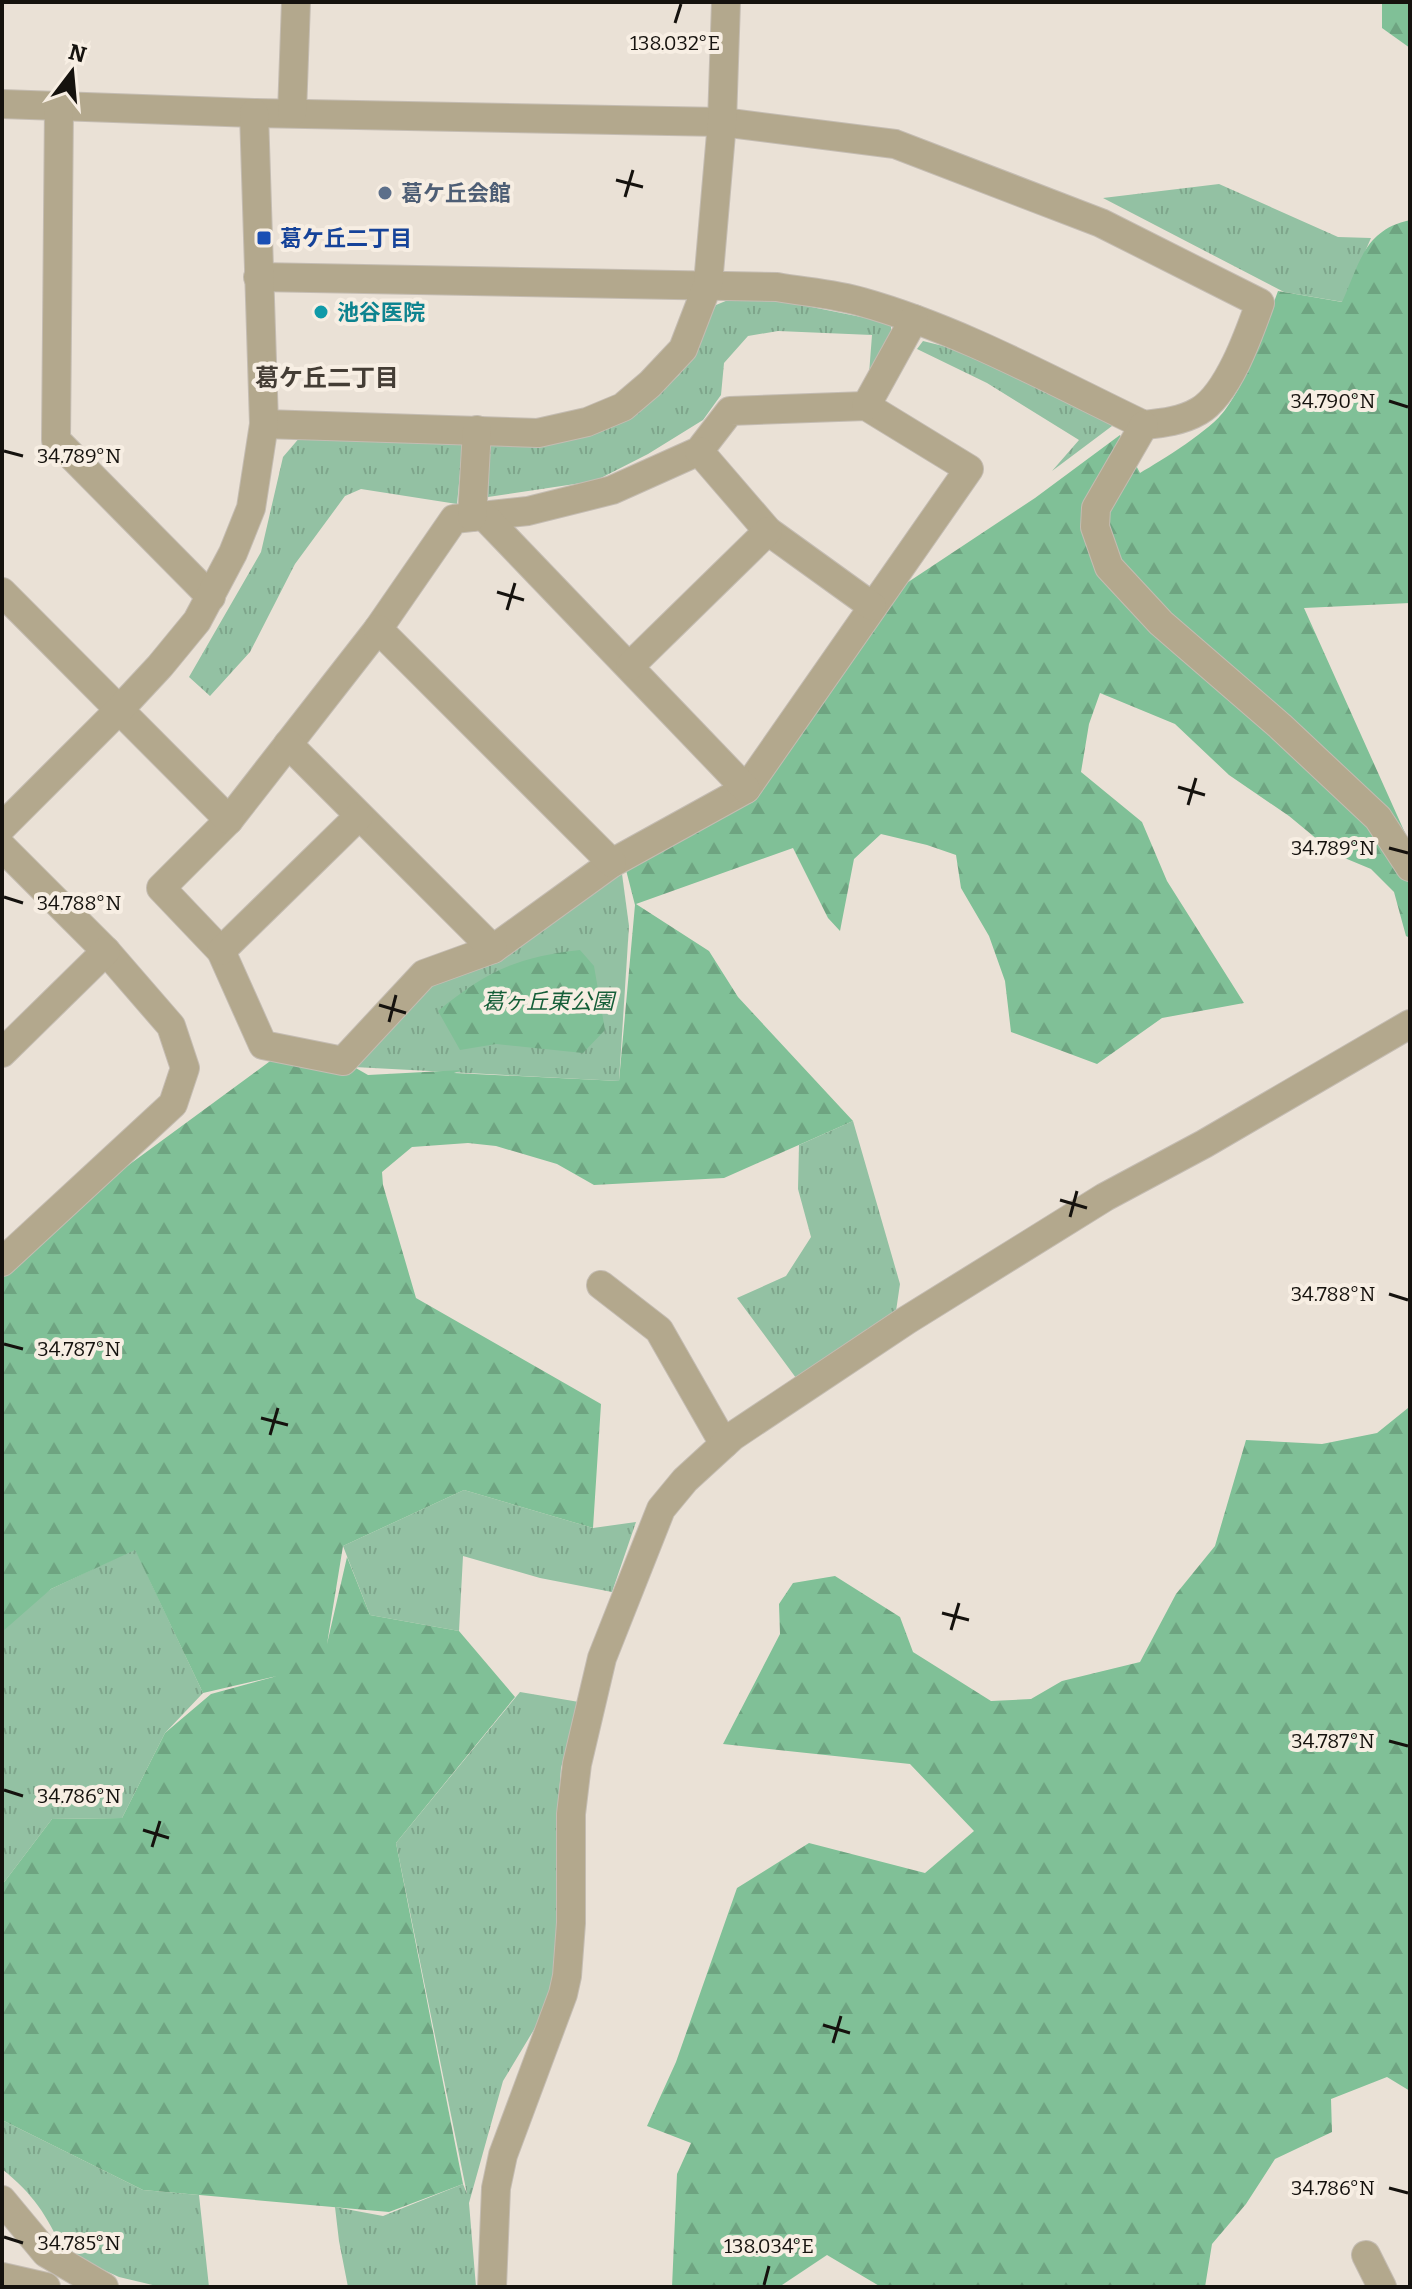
<svg xmlns="http://www.w3.org/2000/svg" width="1412" height="2289" font-family="Bitter,'Noto Sans JP',serif">
	<style>
		.grass { fill: url(#grass-tufts) }
		.forest { fill: url(#forest-firs) }
		.lines { fill: none; stroke-linecap: round; stroke-linejoin: round }
		.minor-casing { stroke: #c4bcb2; stroke-width: 30 }
		.minor { stroke: #b3a88d; stroke-width: 28 }
		.ticks { fill: none; stroke: #15120e; stroke-width: 3 }
		.service-dot { fill: #5c6f8a; stroke: #f7eee3; stroke-width: 3 }
		.transit-dot { fill: #1a4fb4; stroke: #f7eee3; stroke-width: 3 }
		.culture-dot { fill: #0f9aa8; stroke: #f7eee3; stroke-width: 3 }
		.labels { text-anchor: middle; stroke-width: 8; stroke-linejoin: round; paint-order: stroke }
		.service-label { font-size: 22px; font-weight: bold; fill: #4e5e75; stroke: #f7eee3; text-anchor: start }
		.transit-label { font-size: 22px; font-weight: bold; fill: #164399; stroke: #f7eee3; text-anchor: start }
		.culture-label { font-size: 22px; font-weight: bold; fill: #0d838f; stroke: #f7eee3; text-anchor: start }
		.park-label { font-size: 22px; font-style: italic; fill: #155e38; stroke: #f7eee3 }
		.neighbourhood-label { font-size: 24px; font-weight: bold; fill: #443d35; stroke: #f7eee3 }
		.ticks-label { font-size: 20px; text-anchor: middle; fill: #15120e; stroke: #f7eee3; stroke-width: 8; stroke-linejoin: round; paint-order: stroke }
	</style>
	<defs>
		<pattern id="grass-tufts" width="24" height="20" patternUnits="userSpaceOnUse" patternTransform="scale(2)"><rect width="24" height="20" fill="#93c1a3"/><path d="M3 7l-1-3M5 7V3M7 7l1-3M15 17l-1-3M17 17v-4M19 17l1-3" fill="none" stroke="#7ea58b"/></pattern>
		<pattern id="forest-firs" width="22" height="20" patternUnits="userSpaceOnUse" patternTransform="scale(2)"><rect width="22" height="20" fill="#80c097"/><path d="M5 1l3.5 6h-7zM16 11l3.5 6h-7z" fill="#6ea481"/></pattern>
	</defs>
	<rect width="100%" height="100%" fill="#eae1d6"/>
	<g class="grass">
		<polygon points="1219,184 1338,237 1371,238 1343,302 1284,292 1103,198"/>
		<polygon points="733,298 777,300 891,323 891,348 869,374 872,335 778,331 748,336 724,363 721,395 703,420 648,454 595,481 488,497 488,442 637,412 679,375 716,305"/>
		<polygon points="923,341 959,350 1116,423 1052,471 1079,440 987,383 917,349"/>
		<polygon points="301,436 463,443 457,504 361,489 345,496 295,564 250,652 210,696 189,677 261,552 283,457"/>
		<polygon points="620,859 629,926 619,1081 354,1067 424,974"/>
		<polygon points="853,1121 900,1284 896,1311 799,1382 737,1298 786,1276 811,1237 798,1189 799,1145"/>
		<polygon points="464,1490 593,1528 636,1522 612,1592 540,1578 463,1556 459,1631 370,1615 343,1546"/>
		<polygon points="135,1549 203,1693 165,1733 122,1818 52,1819 2,1885 2,1623 51,1589"/>
		<polygon points="520,1692 579,1702 561,1768 556,1838 560,1912 556,1993 503,2081 469,2203 476,2287 348,2287 339,2241 335,2207 383,2216 463,2184 467,2194 396,1843"/>
		<path d="M 2,2120 L 143,2190 L 199,2195 L 209,2287 L 161,2287 L 119,2277 L 64,2252 C 46,2214 34,2195 2,2169 Z"/>
	</g>
	<g class="forest">
		<polygon points="1382,2 1410,2 1410,48 1382,28"/>
		<path d="M 1410,220 L 1410,603 L 1304,608 L 1410,844 L 1410,938 L 1406,936 L 1394,892 L 1371,869 L 1335,854 L 1289,816 L 1229,775 L 1175,724 L 1100,693 L 1089,724 L 1081,772 L 1142,822 L 1167,881 L 1244,1003 L 1162,1018 L 1097,1064 L 1011,1032 L 1005,981 L 989,936 L 961,888 L 956,855 L 927,845 L 881,834 L 854,859 L 840,931 L 828,918 L 793,848 L 636,904 L 709,951 L 738,997 L 853,1121 L 724,1178 L 594,1185 L 557,1164 L 496,1146 L 468,1143 L 412,1147 L 382,1172 L 383,1185 L 416,1298 L 601,1404 L 593,1528 L 464,1490 L 343,1546 L 327,1644 L 347,1557 L 370,1615 L 459,1631 L 515,1697 L 396,1843 L 463,2184 L 389,2212 L 143,2190 L 2,2120 L 2,1885 L 52,1819 L 122,1818 L 165,1733 L 211,1694 L 277,1676 L 203,1693 L 135,1550 L 51,1589 L 2,1632 L 2,1258 L 277,1056 L 354,1067 L 368,1075 L 462,1070 L 454,1073 L 619,1081 L 635,905 L 625,866 L 755,789 L 872,606 L 1035,498 L 1120,435 L 1140,473 C 1162,460 1211,430 1225,410 C 1251,375 1263,331 1278,291 L 1342,302 C 1360,263 1364,230 1410,220 Z"/>
		<path d="M 580,950 L 594,966 L 605,1030 L 583,1053 L 496,1044 L 460,1050 L 438,1011 C 487,971 517,957 580,950 Z"/>
		<polygon points="1408,1408 1410,2091 1387,2077 1331,2099 1332,2132 1275,2159 1246,2204 1212,2244 1205,2287 881,2287 827,2255 779,2287 672,2287 677,2174 691,2143 647,2126 676,2062 737,1888 809,1843 925,1873 974,1831 910,1764 723,1744 780,1634 779,1604 793,1583 835,1576 900,1617 913,1652 991,1701 1031,1699 1062,1681 1140,1662 1176,1594 1215,1546 1246,1440 1322,1444 1377,1433"/>
	</g>
	<g class="lines">
		<g class="minor-casing">
			<g id="minor">
				<path d="M 2,104 L 254,113 L 722,122 L 895,144 L 1101,223 L 1260,303 C 1249,334 1228,394 1199,411 C 1182,421 1163,423 1144,425 C 1052,381 961,330 862,302 C 835,294 805,292 777,287 L 258,277"/>
				<polyline points="59,106 56,440 211,597"/>
				<polyline points="292,113 296,2"/>
				<polygon points="866,406 969,469 746,789 612,863 493,949 424,974 343,1061 263,1045 221,951 161,888 229,820 378,629 454,519 528,511 612,490 699,451 730,411"/>
				<polyline points="866,406 914,319"/>
				<polyline points="264,424 538,433 587,422 623,407 650,384 683,349 708,284 722,122 726,2"/>
				<polyline points="1144,425 1096,508 1095,527 1109,567 1161,623 1280,726 1378,818 1410,867"/>
				<polyline points="699,451 768,531 872,606"/>
				<polyline points="484,516 746,789"/>
				<polyline points="472,517 477,430"/>
				<polyline points="2,592 229,820"/>
				<polyline points="378,629 612,863"/>
				<polyline points="630,666 768,531"/>
				<polyline points="288,744 493,949"/>
				<polyline points="2,827 119,710 160,666 197,621 233,553 251,508 264,424 254,113"/>
				<polyline points="2,847 106,951 171,1026 185,1068 173,1104 2,1262"/>
				<polyline points="221,951 359,816"/>
				<polyline points="2,1053 106,951"/>
				<polyline points="601,1285 659,1330 724,1444"/>
				<polyline points="2,2200 46,2253 104,2287"/>
				<polyline points="1366,2255 1382,2287"/>
				<polyline points="2,2277 46,2287"/>
				<polyline points="492,2287 496,2188 503,2155 563,1994 567,1976 571,1923 571,1814 577,1764 602,1658 661,1509 685,1480 733,1436 907,1320 1105,1197 1204,1144 1410,1024"/>
			</g>
		</g>
		<use href="#minor" class="minor"/>
	</g>
	<path class="ticks" d="M 675,23 L 681,4M 616,180 L 643,187M 625,197 L 633,170M 1389,401 L 1408,407M 4,451 L 23,456M 497,592 L 524,600M 507,610 L 515,583M 1178,787 L 1205,795M 1188,805 L 1196,778M 1389,848 L 1408,853M 4,897 L 23,903M 379,1005 L 406,1013M 389,1022 L 396,995M 1060,1200 L 1087,1208M 1070,1217 L 1077,1191M 1389,1294 L 1408,1300M 4,1344 L 23,1349M 261,1418 L 288,1425M 270,1435 L 278,1408M 942,1613 L 969,1620M 951,1630 L 959,1603M 1389,1741 L 1408,1746M 4,1790 L 23,1796M 143,1830 L 169,1838M 152,1847 L 160,1821M 823,2025 L 850,2033M 833,2043 L 841,2016M 1389,2188 L 1408,2193M 4,2237 L 23,2243M 764,2285 L 769,2266"/>
	<circle class="service-dot" cx="385" cy="193" r="8"/>
	<rect class="transit-dot" x="256" y="230" width="16" height="16" rx="4"/>
	<circle class="culture-dot" cx="321" cy="312" r="8"/>
	<g class="labels">
		<g class="service-label">
			<text x="401" y="201">葛ケ丘会館</text>
		</g>
		<g class="transit-label">
			<text x="280" y="246">葛ケ丘二丁目</text>
		</g>
		<g class="culture-label">
			<text x="337" y="320">池谷医院</text>
		</g>
		<g class="park-label">
			<text x="548" y="1009">葛ヶ丘東公園</text>
		</g>
		<g class="neighbourhood-label">
			<text x="327" y="386">葛ケ丘二丁目</text>
		</g>
	</g>
	<g class="ticks-label">
		<text x="675" y="50">138.032°E</text>
		<text x="1333" y="408">34.790°N</text>
		<text x="79" y="463">34.789°N</text>
		<text x="1333" y="855">34.789°N</text>
		<text x="79" y="910">34.788°N</text>
		<text x="1333" y="1301">34.788°N</text>
		<text x="79" y="1356">34.787°N</text>
		<text x="1333" y="1748">34.787°N</text>
		<text x="79" y="1803">34.786°N</text>
		<text x="1333" y="2195">34.786°N</text>
		<text x="79" y="2250">34.785°N</text>
		<text x="769" y="2253">138.034°E</text>
	</g>
	<rect width="1412" height="2289" fill="none" stroke="#15120e" stroke-width="8"/>
	<g transform="translate(72 72) rotate(16)" stroke="#f7eee3" stroke-width="6" paint-order="stroke">
	<path d="M0-6L14 30L0 20L-14 30Z" fill="#15120e"/>
	<text y="-12" font-size="22" font-weight="bold" text-anchor="middle" fill="#15120e">N</text>
	</g>
</svg>
